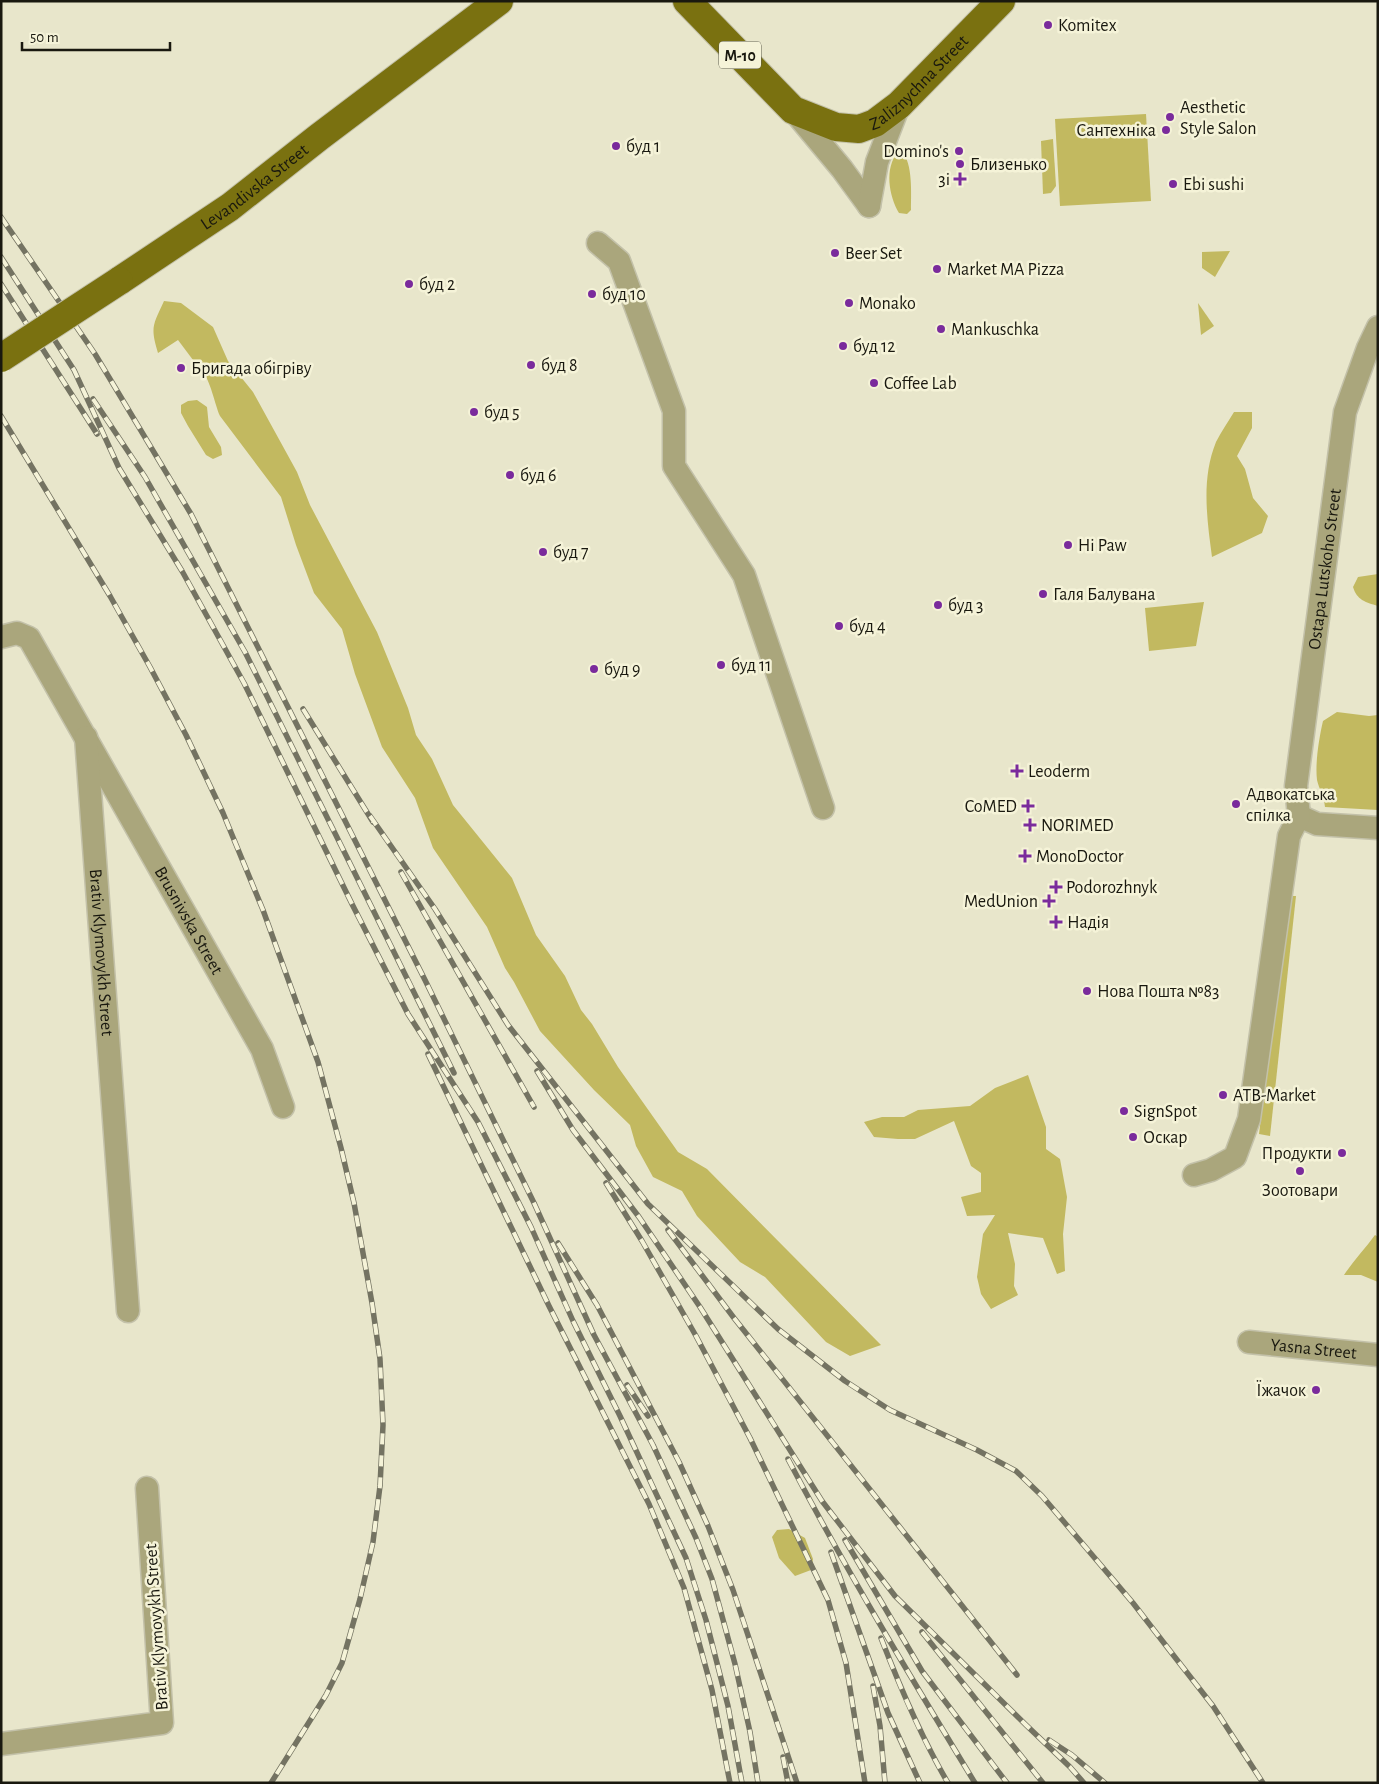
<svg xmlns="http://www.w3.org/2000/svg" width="1379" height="1784" font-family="'Alegreya Sans',sans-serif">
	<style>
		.green { fill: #c2b960 }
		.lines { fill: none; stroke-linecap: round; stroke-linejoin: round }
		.minor-casing { stroke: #c3c1a9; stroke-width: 25 }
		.major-casing { stroke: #c3c1a9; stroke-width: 30 }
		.minor { stroke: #aaa67c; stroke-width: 22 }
		.major { stroke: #7a7110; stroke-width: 28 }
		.rail-casing { stroke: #747362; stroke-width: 5.5 }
		.rail { stroke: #f5f3d8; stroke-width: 4; stroke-dasharray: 11; stroke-linecap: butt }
		.major-bridge-casing { stroke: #c3c1a9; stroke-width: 30; stroke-linecap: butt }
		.major-bridge { stroke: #7a7110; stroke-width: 28 }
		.poi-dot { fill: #7a2b9c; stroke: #f5f3d8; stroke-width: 2 }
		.labels { text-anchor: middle; stroke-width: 5; stroke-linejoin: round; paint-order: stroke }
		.shield { fill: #f5f3d8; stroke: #5b5a4b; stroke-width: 1 }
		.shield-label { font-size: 16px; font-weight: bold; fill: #19180f }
		.poi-label { font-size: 18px; fill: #19180f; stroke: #f5f3d8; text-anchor: start }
		.street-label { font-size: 18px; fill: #19180f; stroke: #f5f3d8 }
	</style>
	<rect width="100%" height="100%" fill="#e8e6cb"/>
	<g class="green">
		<polygon points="1146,114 1151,201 1060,206 1055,119"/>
		<polygon points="1053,139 1056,186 1051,193 1043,194 1041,141"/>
		<path d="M 898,152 L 902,152 C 913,163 911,194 911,210 L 907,214 L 899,213 C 889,196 884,168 898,152 Z"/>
		<polygon points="1230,251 1215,277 1202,268 1202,252"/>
		<path d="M 164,301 L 181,303 L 213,327 L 228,361 L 253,392 L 297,472 L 310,505 L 377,632 L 408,708 L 416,735 L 432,759 L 453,805 L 512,878 L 536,935 L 565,976 L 581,1010 L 592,1024 L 618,1067 L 678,1152 L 707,1169 L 881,1345 L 850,1356 L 826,1342 L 765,1277 L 740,1262 L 697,1216 L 682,1191 L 653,1177 L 636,1146 L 630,1125 L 594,1090 L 540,1031 L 514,982 L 505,968 L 487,927 L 433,848 L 415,798 L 382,747 L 355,674 L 342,629 L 314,593 L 296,545 L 281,497 L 220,416 C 215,405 210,378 202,372 L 178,340 L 158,353 C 150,327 153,325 164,301 Z"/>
		<polygon points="1198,303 1214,326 1201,335"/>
		<polygon points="197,400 207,407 209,427 221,447 222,455 213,459 206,455 188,426 181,413 181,405 188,401"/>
		<path d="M 1234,412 L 1252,412 L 1252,428 L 1237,456 L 1245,469 L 1253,498 L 1268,516 L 1262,533 L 1212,557 C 1207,519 1201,479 1216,442 C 1221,432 1228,422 1234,412 Z"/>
		<path d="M 1378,574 L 1378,606 C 1365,602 1357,600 1353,587 L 1358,577 Z"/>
		<polygon points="1204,602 1196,646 1149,651 1145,608"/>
		<path d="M 1337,712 L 1369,716 L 1378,715 L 1378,810 L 1325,807 C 1324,796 1319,789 1317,780 C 1315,763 1319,738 1323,721 Z"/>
		<polygon points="1289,896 1296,896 1270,1136 1259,1134"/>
		<polygon points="1028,1075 1046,1127 1046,1149 1060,1159 1067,1197 1063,1234 1065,1271 1057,1274 1043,1238 1008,1233 1015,1264 1014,1286 1018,1295 991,1309 981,1294 977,1277 983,1234 995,1215 967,1216 961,1197 981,1192 981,1173 971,1166 954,1121 915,1139 898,1139 874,1137 864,1122 882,1117 904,1117 918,1110 970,1106 995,1088"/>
		<path d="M 1375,1235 L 1378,1237 L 1378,1282 L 1361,1275 L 1344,1275 C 1353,1261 1365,1249 1375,1235 Z"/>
		<polygon points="789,1529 805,1538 813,1559 811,1570 795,1576 779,1558 772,1537 777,1530"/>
	</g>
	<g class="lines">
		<g class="minor-casing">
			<g id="minor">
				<polyline points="793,110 842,169 869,206"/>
				<polyline points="869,206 877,162 899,105"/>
				<polyline points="598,243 619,261 674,411 674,466 744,575 823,808"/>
				<path id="s1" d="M 1,637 L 17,633 L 29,638 L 262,1049 L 283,1107"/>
				<path id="s2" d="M 86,737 L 128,1311"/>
				<path id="s3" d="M 1299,816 L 1296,786 L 1345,412 L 1368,348 L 1378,327"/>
				<polyline points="1299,816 1317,824 1378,828"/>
				<polyline points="1194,1175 1211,1170 1235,1157 1249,1119 1289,836 1299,816"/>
				<path id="s4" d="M 1249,1342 L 1378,1355"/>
				<polyline points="1,1744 162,1723 147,1488"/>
			</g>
		</g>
		<g class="major-casing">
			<g id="major">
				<path id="s5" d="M 687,1 L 793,110 L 836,127 L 859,129 L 875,123 L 899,105 L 1001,1"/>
				<path id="s6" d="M 119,281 L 230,207 L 319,137 L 499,1"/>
			</g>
		</g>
		<use href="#minor" class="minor"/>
		<use href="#major" class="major"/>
		<g class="rail-casing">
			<g id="rail">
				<polyline points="1,217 95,354 191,514 425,980 534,1203 594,1335 653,1445 696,1538 712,1579 735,1664 750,1732 758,1783"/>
				<polyline points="1,257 74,370 119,468 182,571 244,683 353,906 408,1014 478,1122 531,1227 573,1321 620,1416 686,1558 706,1620 728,1706 742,1783"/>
				<polyline points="1,284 97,434"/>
				<polyline points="93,399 145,477 245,652 454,1073"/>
				<polyline points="1,416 110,596 150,667 186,735 223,813 263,910 318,1062 341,1148 354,1203 372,1303 380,1359 383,1425 380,1486 373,1542 360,1599 342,1663 326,1695 271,1783"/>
				<polyline points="303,709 373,822"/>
				<polyline points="370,816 435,909 508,1025 648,1204 778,1329 845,1381 890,1410 977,1450 1016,1471 1042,1496 1133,1603 1174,1656 1213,1706 1263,1783"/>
				<polyline points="401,872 534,1107"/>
				<polyline points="428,1054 549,1306 649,1504 684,1588 712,1690 730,1783"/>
				<polyline points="537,1071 573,1130 639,1217 700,1307 822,1501 895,1596 1026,1725 1070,1767 1084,1783"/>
				<polyline points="606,1183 642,1241 696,1336 750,1438 828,1600 846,1663 865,1783"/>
				<polyline points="668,1230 734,1318 1017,1675"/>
				<polyline points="558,1243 597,1305 679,1462 708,1526 733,1590 797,1783"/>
				<polyline points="627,1385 648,1416"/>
				<path d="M 788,1459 C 846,1570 910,1676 975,1783"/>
				<polyline points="845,1540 922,1671 1007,1783"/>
				<polyline points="831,1552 888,1713 920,1783"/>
				<polyline points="922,1632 1043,1783"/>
				<path d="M 881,1638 C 900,1687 921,1737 948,1783"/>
				<polyline points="873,1686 880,1726 885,1783"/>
				<polyline points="1049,1740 1072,1755 1105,1783"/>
				<polyline points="783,1757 788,1783"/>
			</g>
		</g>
		<use href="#rail" class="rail"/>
		<g class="major-bridge-casing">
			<polyline id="major-bridge" points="1,358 119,281"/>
		</g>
		<use href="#major-bridge" class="major-bridge"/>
	</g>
	<g class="poi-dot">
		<circle cx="1048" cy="25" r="5"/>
		<circle cx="1170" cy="117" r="5"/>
		<circle cx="1166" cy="130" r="5"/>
		<circle cx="616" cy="146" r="5"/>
		<circle cx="959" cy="151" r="5"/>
		<circle cx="960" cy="164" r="5"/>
		<path d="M957.5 171.5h5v5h5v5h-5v5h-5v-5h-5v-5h5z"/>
		<circle cx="1173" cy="184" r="5"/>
		<circle cx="835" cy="253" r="5"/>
		<circle cx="937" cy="269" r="5"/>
		<circle cx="409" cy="284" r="5"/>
		<circle cx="592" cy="294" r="5"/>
		<circle cx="849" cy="303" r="5"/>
		<circle cx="941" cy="329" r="5"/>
		<circle cx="843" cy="346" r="5"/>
		<circle cx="531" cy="365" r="5"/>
		<circle cx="181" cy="368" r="5"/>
		<circle cx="874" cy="383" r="5"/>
		<circle cx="474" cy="412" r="5"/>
		<circle cx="510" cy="475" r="5"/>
		<circle cx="1068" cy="545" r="5"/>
		<circle cx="543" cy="552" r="5"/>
		<circle cx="1043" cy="594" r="5"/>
		<circle cx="938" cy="605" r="5"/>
		<circle cx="839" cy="626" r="5"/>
		<circle cx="721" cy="665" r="5"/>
		<circle cx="594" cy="669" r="5"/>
		<path d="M1014.5 763.5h5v5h5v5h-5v5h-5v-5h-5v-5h5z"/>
		<circle cx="1236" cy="804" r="5"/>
		<path d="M1025.5 798.5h5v5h5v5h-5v5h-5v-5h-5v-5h5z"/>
		<path d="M1027.5 817.5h5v5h5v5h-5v5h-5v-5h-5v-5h5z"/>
		<path d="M1022.5 848.5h5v5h5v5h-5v5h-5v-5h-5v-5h5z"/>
		<path d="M1053.5 879.5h5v5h5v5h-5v5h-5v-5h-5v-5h5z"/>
		<path d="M1046.5 893.5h5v5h5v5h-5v5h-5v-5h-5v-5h5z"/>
		<path d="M1053.5 914.5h5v5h5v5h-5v5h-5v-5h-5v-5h5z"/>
		<circle cx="1087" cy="991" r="5"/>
		<circle cx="1223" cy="1095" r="5"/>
		<circle cx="1124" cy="1111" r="5"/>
		<circle cx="1133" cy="1137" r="5"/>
		<circle cx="1342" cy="1153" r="5"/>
		<circle cx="1300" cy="1171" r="5"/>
		<circle cx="1316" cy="1390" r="5"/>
	</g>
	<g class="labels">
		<rect class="shield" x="719" y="41.5" width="42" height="27" rx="4"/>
		<g class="shield-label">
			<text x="740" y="61">М-10</text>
		</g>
		<g class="poi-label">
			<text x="1058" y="31">Komitex</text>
			<text x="1180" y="113">Aesthetic<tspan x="1180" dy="21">Style Salon</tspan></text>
			<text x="1156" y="136" text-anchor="end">Сантехніка</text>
			<text x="626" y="152">буд 1</text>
			<text x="949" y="157" text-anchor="end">Domino's</text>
			<text x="970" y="170">Близенько</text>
			<text x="950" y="185" text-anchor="end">3i</text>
			<text x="1183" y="190">Ebi sushi</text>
			<text x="845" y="259">Beer Set</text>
			<text x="947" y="275">Market MA Pizza</text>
			<text x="419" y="290">буд 2</text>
			<text x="602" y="300">буд 10</text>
			<text x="859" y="309">Monako</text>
			<text x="951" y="335">Mankuschka</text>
			<text x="853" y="352">буд 12</text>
			<text x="541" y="371">буд 8</text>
			<text x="191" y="374">Бригада обігріву</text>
			<text x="884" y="389">Coffee Lab</text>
			<text x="484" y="418">буд 5</text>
			<text x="520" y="481">буд 6</text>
			<text x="1078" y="551">Hi Paw</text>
			<text x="553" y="558">буд 7</text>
			<text x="1053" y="600">Галя Балувана</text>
			<text x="948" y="611">буд 3</text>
			<text x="849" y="632">буд 4</text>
			<text x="731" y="671">буд 11</text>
			<text x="604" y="675">буд 9</text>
			<text x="1028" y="777">Leoderm</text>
			<text x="1246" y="800">Адвокатська<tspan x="1246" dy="21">спілка</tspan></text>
			<text x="1017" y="812" text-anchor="end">CoMED</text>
			<text x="1041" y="831">NORIMED</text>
			<text x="1036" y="862">MonoDoctor</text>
			<text x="1066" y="893">Podorozhnyk</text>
			<text x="1038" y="907" text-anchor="end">MedUnion</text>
			<text x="1067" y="928">Надія</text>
			<text x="1097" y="997">Нова Пошта №83</text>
			<text x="1233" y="1101">ATB-Market</text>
			<text x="1134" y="1117">SignSpot</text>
			<text x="1143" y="1143">Оскар</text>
			<text x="1332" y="1159" text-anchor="end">Продукти</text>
			<text x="1300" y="1196" text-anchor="middle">Зоотовари</text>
			<text x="1306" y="1396" text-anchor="end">Їжачок</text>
		</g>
		<g class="street-label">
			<text dy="6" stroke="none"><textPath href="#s5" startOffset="298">Zaliznychna Street</textPath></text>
			<text dy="6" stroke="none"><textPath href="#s6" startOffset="165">Levandivska Street</textPath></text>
			<text dy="6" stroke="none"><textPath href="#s3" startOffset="249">Ostapa Lutskoho Street</textPath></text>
			<text dy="6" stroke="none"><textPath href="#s1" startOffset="354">Brusnivska Street</textPath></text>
			<text dy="6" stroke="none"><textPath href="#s2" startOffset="216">Brativ Klymovykh Street</textPath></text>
			<text dy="6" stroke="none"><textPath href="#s4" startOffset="65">Yasna Street</textPath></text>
			<text transform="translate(156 1627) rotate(-94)" y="6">Brativ Klymovykh Street</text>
		</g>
	</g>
	<rect width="1379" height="1784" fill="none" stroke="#19180f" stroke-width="5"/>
	<path d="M22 42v8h148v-8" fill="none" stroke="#19180f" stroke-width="2.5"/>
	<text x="30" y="42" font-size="15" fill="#19180f" stroke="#f5f3d8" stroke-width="4" paint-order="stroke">50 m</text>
</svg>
